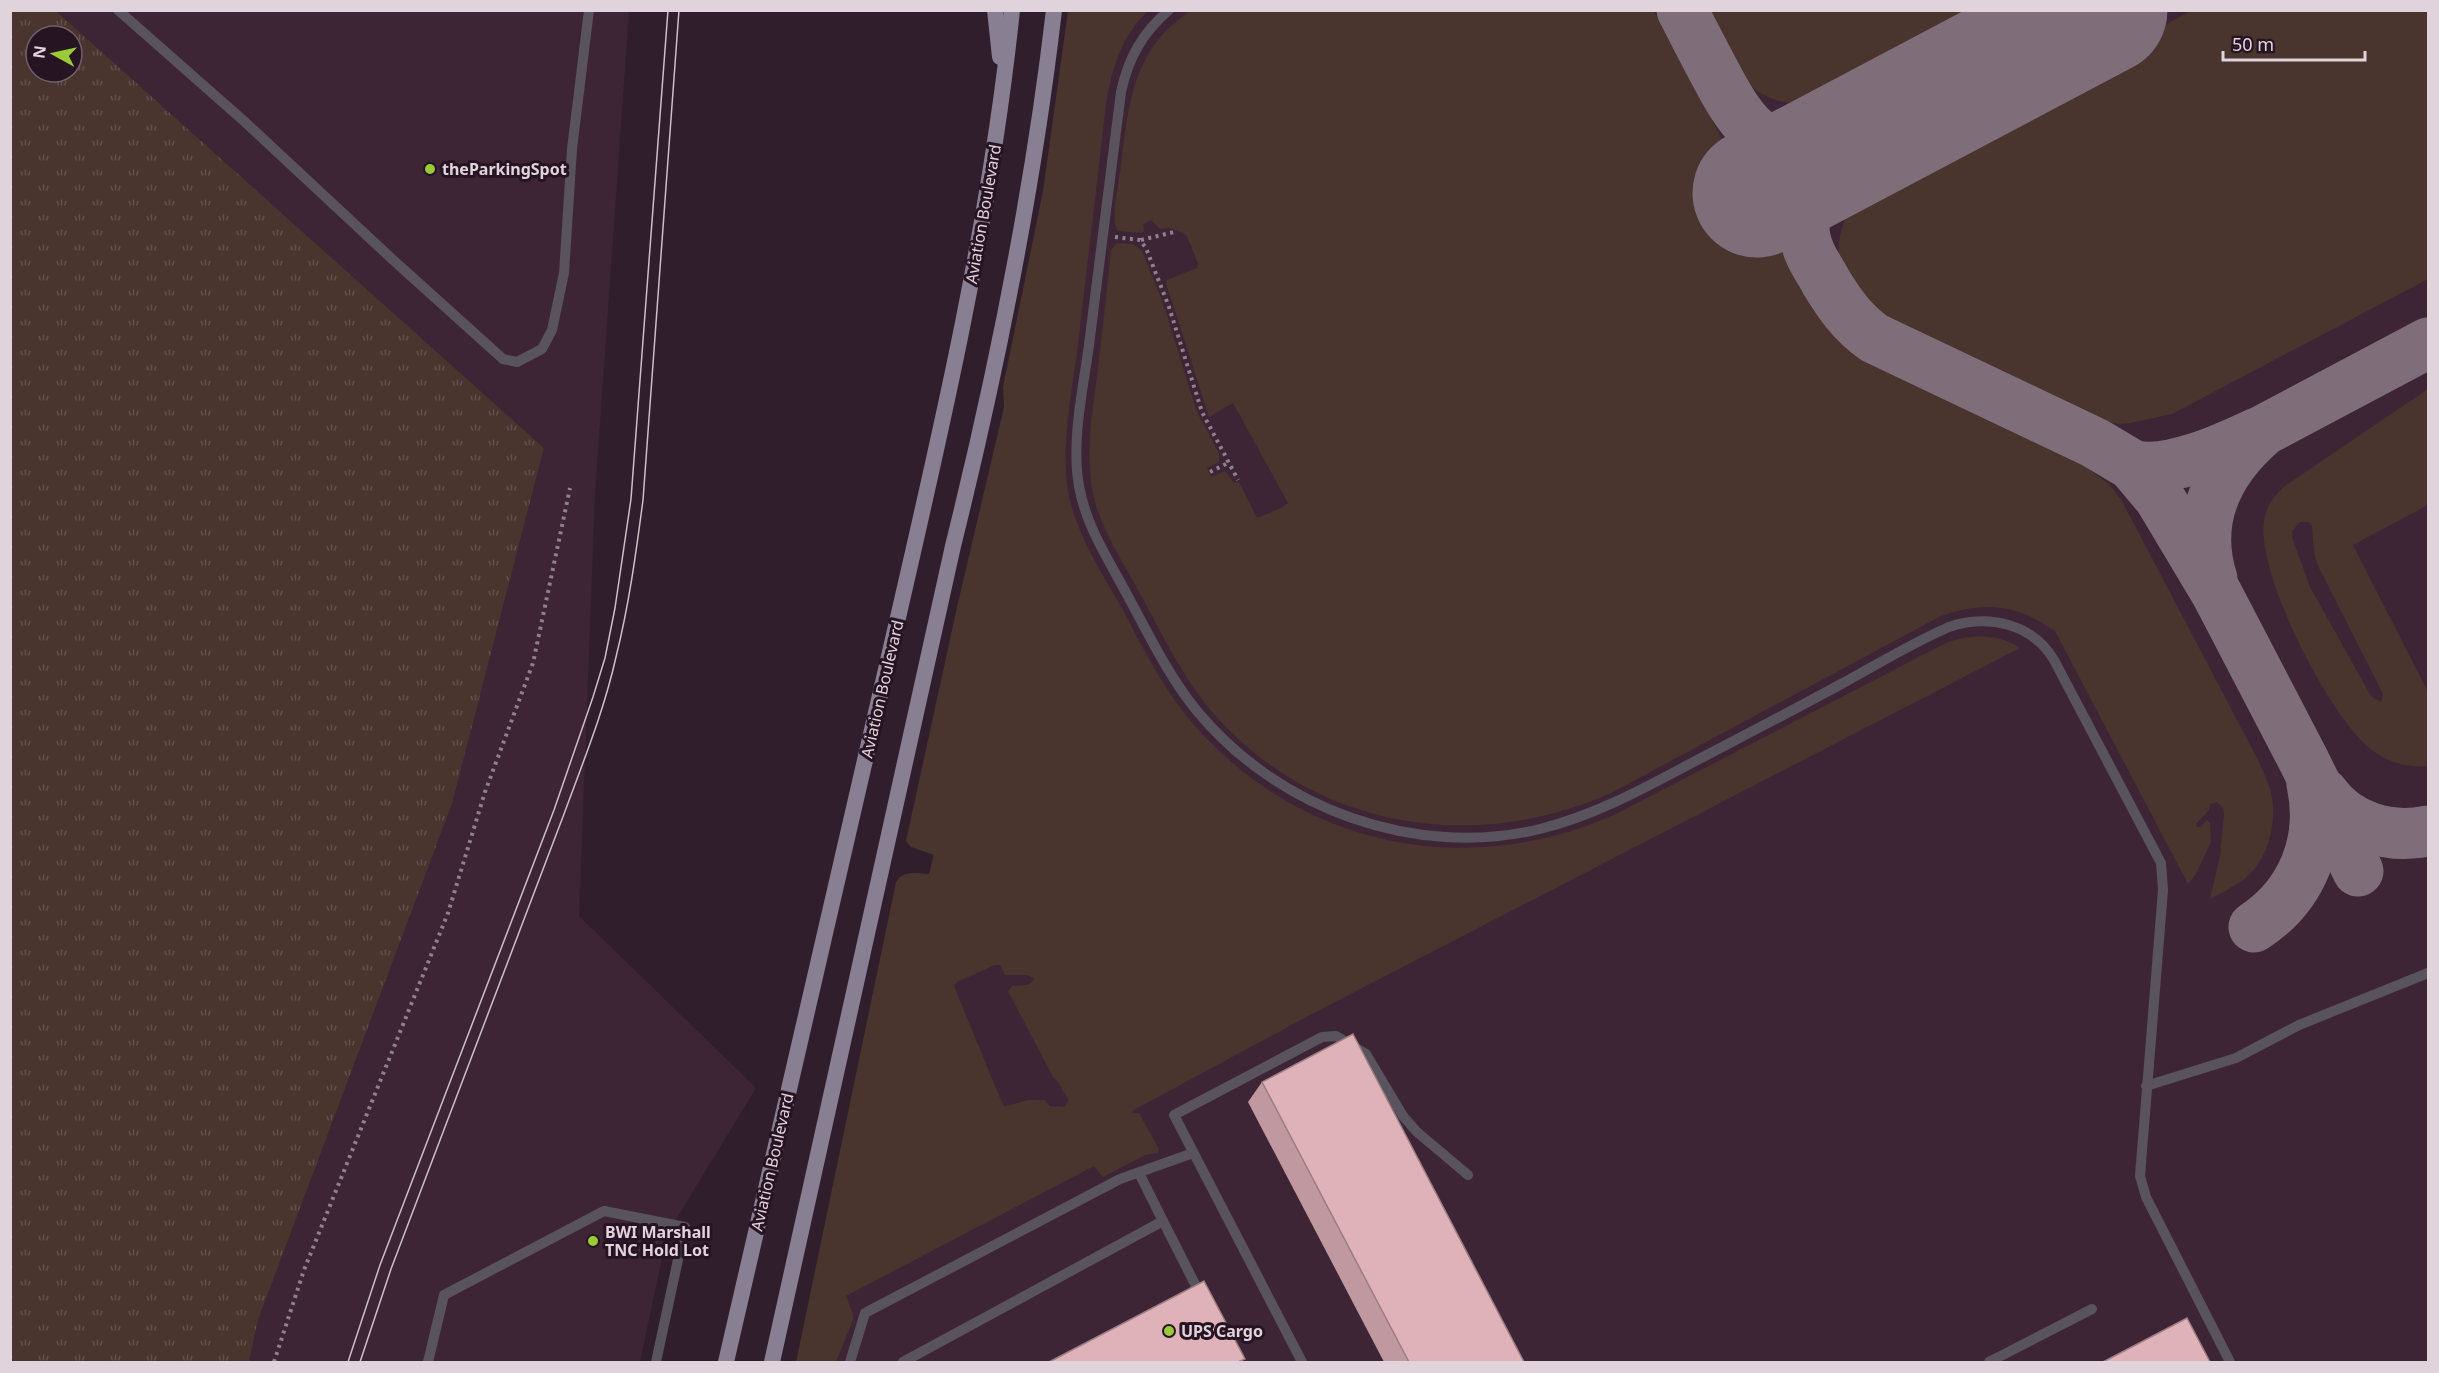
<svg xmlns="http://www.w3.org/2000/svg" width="2439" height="1373" font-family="'Noto Sans',sans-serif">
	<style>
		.built { fill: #3e2536 }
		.green { fill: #49342e; fill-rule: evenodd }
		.park { fill: url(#park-tufts); fill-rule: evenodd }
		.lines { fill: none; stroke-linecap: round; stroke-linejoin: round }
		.taxiway { stroke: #7f6e7a; stroke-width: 51 }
		.runway { stroke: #7f6e7a; stroke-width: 129 }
		.path { stroke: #90808b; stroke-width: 4; stroke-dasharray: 3 4.5; stroke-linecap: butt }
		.service { stroke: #58535d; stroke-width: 10 }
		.primary { stroke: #897f93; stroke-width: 16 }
		.tram { stroke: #cdbfc8; stroke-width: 1.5 }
		.wall { fill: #c099a0 }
		.building { fill: #dfb2ba; stroke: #9c7d82; stroke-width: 1.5 }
		.poi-dot { fill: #99cb36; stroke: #271422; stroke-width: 2 }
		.labels { text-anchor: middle; stroke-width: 6; stroke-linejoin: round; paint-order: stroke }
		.poi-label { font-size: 16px; font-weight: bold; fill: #e1d3dc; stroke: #271422; text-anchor: start }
		.street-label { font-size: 16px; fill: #e1d3dc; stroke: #271422 }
	</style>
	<defs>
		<pattern id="park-tufts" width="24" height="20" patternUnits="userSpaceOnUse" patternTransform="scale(1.5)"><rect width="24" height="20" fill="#49342e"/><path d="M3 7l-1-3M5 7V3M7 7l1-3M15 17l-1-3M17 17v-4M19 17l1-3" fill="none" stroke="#63504c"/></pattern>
	</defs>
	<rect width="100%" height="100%" fill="#311e2c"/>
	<g class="built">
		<polygon points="56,11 629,11 595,493 579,916 756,1088 667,1234 640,1362 249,1362 258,1320 452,804 544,448"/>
		<polygon points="1095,11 2428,11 2428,1362 832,1362 939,826"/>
	</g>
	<g class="green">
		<path d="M 1192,10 L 1654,11 L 1810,305 C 1826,330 1845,348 1870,363 L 2082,464 L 2109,484 L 2122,501 L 2257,758 C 2263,771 2269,783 2272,797 C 2277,825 2267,863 2243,880 C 2233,887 2221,893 2210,899 L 2220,856 L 2224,814 L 2223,808 L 2217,802 L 2210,804 L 2209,810 L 2196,824 L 2197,827 L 2201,827 L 2207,820 L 2210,823 L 2211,842 L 2196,874 L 2188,884 L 2055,631 C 2048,628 2042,622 2035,619 C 2004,602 1971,605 1939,617 L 1613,792 C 1472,856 1309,828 1208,707 C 1182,675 1164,638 1145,603 C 1127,568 1098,527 1092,488 C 1086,450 1092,413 1097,376 C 1102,334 1107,292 1111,250 L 1117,243 L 1133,244 L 1142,251 L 1163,303 L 1197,412 L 1219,453 L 1219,462 L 1207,468 L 1211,477 L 1225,471 L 1234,483 L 1239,482 L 1257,518 L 1281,508 L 1288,503 L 1233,403 L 1209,417 L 1166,283 L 1167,280 L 1197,268 L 1198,264 L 1187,236 L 1184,233 L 1170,228 L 1160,229 L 1151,220 L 1143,224 L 1144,231 L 1141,233 L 1118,231 L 1115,225 C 1113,205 1119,184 1121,165 C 1129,103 1133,47 1192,10 Z"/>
		<path d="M 2193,10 L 2428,11 L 2428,279 L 2172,414 L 2131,423 L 2119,424 L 2100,421 L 1898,327 C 1824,289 1819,222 1885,172 Z"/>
		<path d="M 1068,11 L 1148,11 C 1121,36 1112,69 1106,104 C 1097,185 1087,265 1078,345 C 1072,391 1062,438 1067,484 C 1073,531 1102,572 1124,612 C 1145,652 1165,692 1195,726 C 1303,848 1469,880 1616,814 L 1946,643 C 1969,634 1999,633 2020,648 L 1312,1014 L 1132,1111 L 1133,1113 L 1139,1113 L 1159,1149 L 1158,1153 L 1145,1155 L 1103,1177 L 1094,1166 L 846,1296 L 853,1314 L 853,1320 L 836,1362 L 796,1362 L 896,882 C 903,870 917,873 929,874 L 934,855 L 911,847 L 906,841 L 957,607 L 1004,407 L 1003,387 L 1043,191 ZM 995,965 L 1000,965 L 1005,975 L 1027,975 L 1035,979 L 1028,985 L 1012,986 L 1008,991 L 1053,1077 C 1061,1083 1062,1092 1069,1100 L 1064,1107 L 1050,1106 L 1044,1100 L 1028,1100 L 1007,1106 L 1004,1106 L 1000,1098 L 954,986 L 957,982 Z"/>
		<path d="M 1704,11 L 2006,11 L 1851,92 C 1815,108 1772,111 1744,79 C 1727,60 1716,33 1704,11 Z"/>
		<path d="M 2428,389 L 2428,505 L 2353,545 L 2428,692 L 2428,766 C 2409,768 2389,763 2373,751 C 2330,719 2256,574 2264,521 C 2266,506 2274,496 2285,486 ZM 2300,522 L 2308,522 L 2312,526 L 2314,552 L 2318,566 L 2380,688 L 2383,694 L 2381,702 L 2371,696 L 2310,587 L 2292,537 L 2292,531 Z"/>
	</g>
	<path class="park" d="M 10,11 L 56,11 L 544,448 L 452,804 L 258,1320 L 249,1362 L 11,1362 ZM 36,36 L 72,36 L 72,72 L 36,72 Z"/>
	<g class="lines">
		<g class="taxiway">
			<path d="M 1682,10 C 1694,33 1705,55 1717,77 C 1746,132 1765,153 1831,154"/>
			<path d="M 1831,154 C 1811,182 1794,218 1810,253 C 1814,263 1821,272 1826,282 C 1840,305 1852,322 1874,338 L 2095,443 L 2132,465 L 2159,497 L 2217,594 L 2304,761 L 2358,871"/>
			<path d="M 2132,465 C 2167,475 2225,448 2257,433"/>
			<path d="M 2212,579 C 2193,519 2218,469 2264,430 L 2428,343"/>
			<path d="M 2323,793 C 2347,827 2389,839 2428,831"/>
			<path d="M 2254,927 C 2303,895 2324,840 2312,784"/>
		</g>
		<polyline class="runway" points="1757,193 2103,10"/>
		<g class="path">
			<polyline points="1115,237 1140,240 1146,248 1169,307 1202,412 1238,480"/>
			<polyline points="1141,240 1174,232"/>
			<polyline points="1210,472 1228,463"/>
			<polyline points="274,1362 304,1270 448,913 485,792 533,663 570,488"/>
		</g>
		<g class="service">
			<polyline points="118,10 245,122 392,259 503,359 517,362 542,349 552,330 564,273 572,149 589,10"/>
			<path d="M 1169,10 C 1142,33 1128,59 1121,92 C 1110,177 1099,261 1089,345 C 1083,390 1071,441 1079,486 C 1086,528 1112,565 1131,602 C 1151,639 1170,678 1197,711 C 1278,809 1415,859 1540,829 C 1592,816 1637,792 1684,767 C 1737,739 1790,712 1843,683 C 1878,664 1912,643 1949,627 C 1988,614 2032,623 2054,660 L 2161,863 L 2163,890 L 2140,1176 L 2146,1197 L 2230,1362"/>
			<polyline points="2146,1086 2236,1058 2299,1025 2428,973"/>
			<polyline points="1163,1221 1202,1298"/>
			<polyline points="428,1362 444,1295 604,1211 685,1227 656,1362"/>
			<polyline points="850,1362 865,1313 1120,1179 1193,1153"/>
			<polyline points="903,1362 1163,1221 1139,1173"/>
			<polyline points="1302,1362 1174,1115 1322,1037 1336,1036 1366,1054 1403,1116 1417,1132 1468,1175"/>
			<polyline points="1989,1362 2092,1309"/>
		</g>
		<g class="primary">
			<polyline points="995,10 1000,57"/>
			<path d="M 726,1362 C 780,1130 834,898 887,665 C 937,449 989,231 1012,10"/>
			<path d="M 772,1362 L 953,546 C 997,369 1033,191 1054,10"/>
		</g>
		<g class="tram">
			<polyline points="348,1362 380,1265 554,810 593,697 605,658 615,608 631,499 668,10"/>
			<path d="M 360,1362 L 391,1269 L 564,814 C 583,762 604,711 616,657 C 629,605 636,553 643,500 L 679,10"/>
		</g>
	</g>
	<polygon class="wall" points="1262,1082 1524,1362 1384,1362 1248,1102"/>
	<g class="building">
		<polygon points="1353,1034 1524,1362 1409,1362 1262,1082"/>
		<polygon points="1204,1281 1245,1359 1238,1362 1049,1362"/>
		<polygon points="2187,1318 2210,1362 2103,1362"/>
	</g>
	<g class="poi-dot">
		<circle cx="430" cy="169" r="6"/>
		<circle cx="593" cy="1241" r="6"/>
		<circle cx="1169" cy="1331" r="6"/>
	</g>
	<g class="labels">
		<g class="poi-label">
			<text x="442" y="175">theParkingSpot</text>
			<text x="605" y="1238">BWI Marshall<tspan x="605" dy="18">TNC Hold Lot</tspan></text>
			<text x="1181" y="1337">UPS Cargo</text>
		</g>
		<g class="street-label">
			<text transform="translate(983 214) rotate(-80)" y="6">Aviation Boulevard</text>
			<text transform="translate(882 689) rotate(-77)" y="6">Aviation Boulevard</text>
			<text transform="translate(772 1162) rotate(-77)" y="6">Aviation Boulevard</text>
		</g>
	</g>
	<rect width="2439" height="1373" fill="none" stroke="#e1d3dc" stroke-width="24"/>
	<g transform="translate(54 54) rotate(278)"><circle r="28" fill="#271422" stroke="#71606c" stroke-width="1.5"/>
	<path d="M0-4.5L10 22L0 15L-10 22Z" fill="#99cb36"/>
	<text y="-9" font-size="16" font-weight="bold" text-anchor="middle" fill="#e1d3dc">N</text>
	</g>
	<path d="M2223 51v9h142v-9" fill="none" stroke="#e1d3dc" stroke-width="3"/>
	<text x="2232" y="51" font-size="18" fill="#e1d3dc" stroke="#271422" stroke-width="4.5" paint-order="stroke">50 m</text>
</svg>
